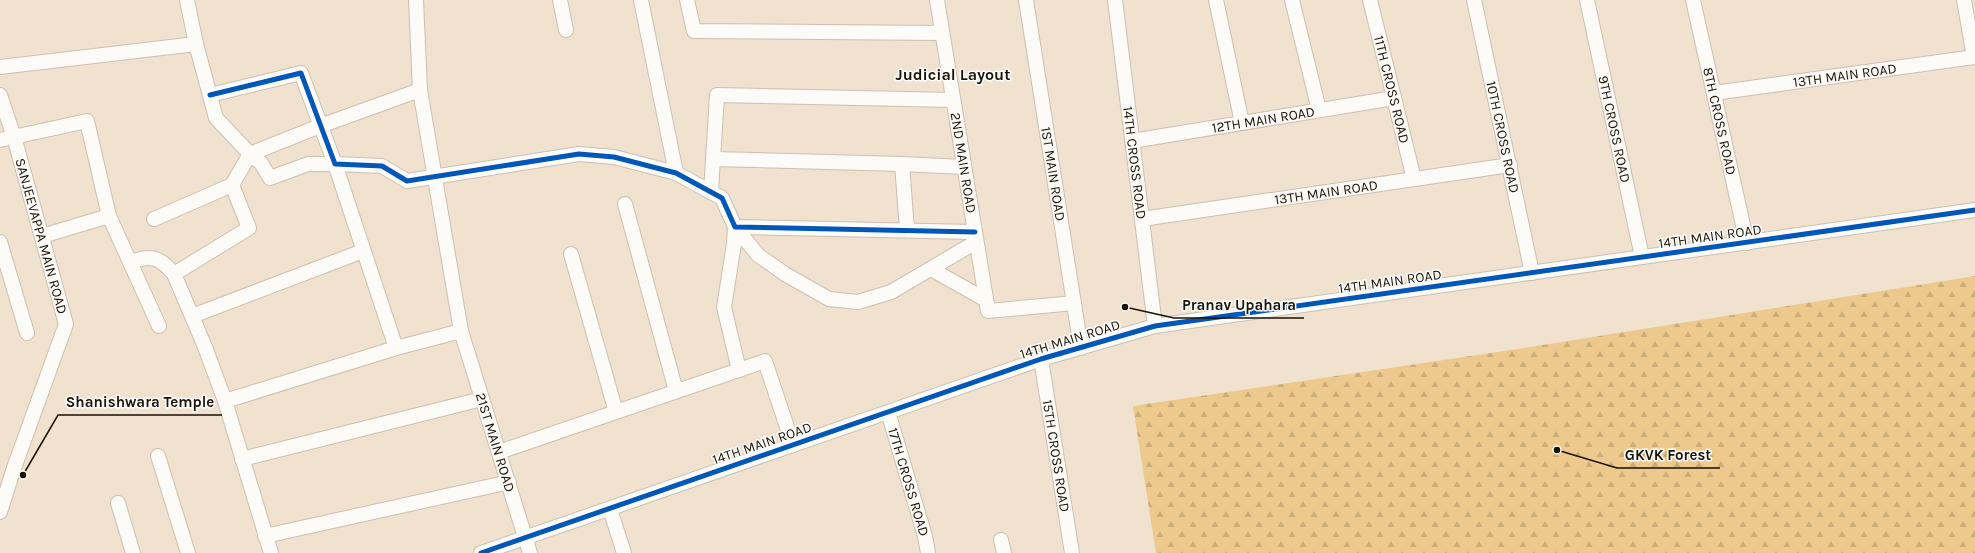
<svg xmlns="http://www.w3.org/2000/svg" width="1975" height="553" font-family="Karla,sans-serif">
	<style>
		.forest { fill: url(#forest-firs) }
		.lines { fill: none; stroke-linecap: round; stroke-linejoin: round }
		.minor-casing { stroke: #cbc0b0; stroke-width: 16 }
		.minor { stroke: #fdfbf8; stroke-width: 14 }
		.cycleway-casing { stroke: #fff; stroke-width: 8 }
		.cycleway { stroke: #0057b8; stroke-width: 5 }
		.labels { text-anchor: middle; stroke-width: 3; stroke-linejoin: round; paint-order: stroke }
		.street-label { font-size: 14px; fill: #1a1205; stroke: #fff }
		.quarter-label { font-size: 16px; font-weight: bold; fill: #1a1205; stroke: #fff }
		.leader { fill: none; stroke: #1a1205; stroke-width: 1.5 }
		.callout-dot { fill: #1a1205; stroke: #fff; stroke-width: 1.5 }
		.callout-label { font-size: 15px; text-anchor: middle; font-weight: bold; fill: #1a1205; stroke: #fff; stroke-width: 3; stroke-linejoin: round; paint-order: stroke }
	</style>
	<defs>
		<pattern id="forest-firs" width="22" height="20" patternUnits="userSpaceOnUse"><rect width="22" height="20" fill="#eec98d"/><path d="M5 1l3.5 6h-7zM16 11l3.5 6h-7z" fill="#ccac78"/></pattern>
	</defs>
	<rect width="100%" height="100%" fill="#f0e2ce"/>
	<polygon class="forest" points="1975,276 1975,553 1156,553 1133,406 1524,348"/>
	<g class="lines">
		<g class="minor-casing">
			<g id="minor">
				<polyline points="187,0 196,44 216,118 250,154 320,126 420,90"/>
				<path id="s1" d="M 416,0 L 420,90 L 461,331 L 530,553"/>
				<polyline points="560,0 566,30"/>
				<polyline points="641,0 676,173"/>
				<polyline points="687,0 694,31 942,33"/>
				<path id="s2" d="M 937,0 L 988,311 L 1074,303"/>
				<path id="s3" d="M 1026,0 L 1081,348"/>
				<path id="s4" d="M 1115,0 L 1155,326"/>
				<polyline points="1216,0 1242,123"/>
				<polyline points="1292,0 1319,110"/>
				<path id="s5" d="M 1370,0 L 1414,179"/>
				<path id="s6" d="M 1474,0 L 1532,273"/>
				<path id="s7" d="M 1587,0 L 1642,257"/>
				<path id="s8" d="M 1693,0 L 1747,243"/>
				<polyline points="1964,0 1974,57"/>
				<polyline points="0,67 196,44"/>
				<path id="s9" d="M 1714,93 L 1975,57"/>
				<path id="s10" d="M 0,95 L 14,137 L 66,324 L 14,468 L 0,512"/>
				<polyline points="210,95 301,73 335,164 382,166 407,181 579,154 614,157 676,173 722,198 735,227 975,232"/>
				<polyline points="0,140 87,121 109,216 159,326"/>
				<path id="s11" d="M 1132,141 L 1394,98"/>
				<polyline points="713,159 717,95 953,100"/>
				<polyline points="902,164 907,230"/>
				<polyline points="232,185 249,228 174,274 205,347 225,401 271,553"/>
				<polyline points="711,192 713,159 902,164 964,167"/>
				<polyline points="625,204 676,391"/>
				<polyline points="154,219 232,185 250,154 261,163 270,178 308,164 335,164 396,348"/>
				<path id="s12" d="M 1142,219 L 1510,165"/>
				<polyline points="735,227 758,255 785,274 829,299 858,302 891,292 976,242"/>
				<polyline points="735,227 734,244 724,307 739,370"/>
				<polyline points="42,236 109,216"/>
				<polyline points="0,242 27,333"/>
				<polyline points="571,254 616,412"/>
				<path d="M 130,262 C 151,255 159,256 174,274"/>
				<polyline points="931,269 986,300"/>
				<polyline points="192,316 363,251"/>
				<path id="s13" d="M 1041,359 L 1072,553"/>
				<polyline points="225,401 396,348 461,331"/>
				<path id="s14" d="M 888,412 L 925,536 L 928,553"/>
				<polyline points="499,452 765,361 793,445"/>
				<polyline points="158,456 188,553"/>
				<polyline points="242,459 482,399"/>
				<polyline points="118,503 133,553"/>
				<polyline points="610,509 624,553"/>
				<polyline points="265,536 509,482"/>
				<polyline points="1001,540 1004,553"/>
				<polyline points="481,553 1041,359 1155,326 1975,210"/>
			</g>
		</g>
		<use href="#minor" class="minor"/>
		<g class="cycleway-casing">
			<g id="cycleway">
				<polyline points="210,95 301,73 335,164 382,166 407,181 579,154 614,157 676,173 722,198 735,227 975,232"/>
				<polyline points="481,553 1041,359 1155,326 1975,210"/>
			</g>
		</g>
		<use href="#cycleway" class="cycleway"/>
	</g>
	<g class="labels">
		<g class="street-label">
			<text dy="5" stroke="none"><textPath href="#s9" startOffset="132">13TH MAIN ROAD</textPath></text>
			<text dy="5" stroke="none"><textPath href="#s5" startOffset="92">11TH CROSS ROAD</textPath></text>
			<text dy="5" stroke="none"><textPath href="#s11" startOffset="133">12TH MAIN ROAD</textPath></text>
			<text dy="5" stroke="none"><textPath href="#s8" startOffset="124">8TH CROSS ROAD</textPath></text>
			<text dy="5" stroke="none"><textPath href="#s7" startOffset="132">9TH CROSS ROAD</textPath></text>
			<text dy="5" stroke="none"><textPath href="#s6" startOffset="140">10TH CROSS ROAD</textPath></text>
			<text dy="5" stroke="none"><textPath href="#s2" startOffset="165">2ND MAIN ROAD</textPath></text>
			<text dy="5" stroke="none"><textPath href="#s4" startOffset="164">14TH CROSS ROAD</textPath></text>
			<text dy="5" stroke="none"><textPath href="#s3" startOffset="176">1ST MAIN ROAD</textPath></text>
			<text dy="5" stroke="none"><textPath href="#s12" startOffset="186">13TH MAIN ROAD</textPath></text>
			<text dy="5" stroke="none"><textPath href="#s10" startOffset="147">SANJEEVAPPA MAIN ROAD</textPath></text>
			<text transform="translate(1710 236) rotate(-8)" y="5">14TH MAIN ROAD</text>
			<text transform="translate(1390 281) rotate(-8)" y="5">14TH MAIN ROAD</text>
			<text transform="translate(1070 339) rotate(-17)" y="5">14TH MAIN ROAD</text>
			<text dy="5" stroke="none"><textPath href="#s1" startOffset="451">21ST MAIN ROAD</textPath></text>
			<text transform="translate(762 443) rotate(-19)" y="5">14TH MAIN ROAD</text>
			<text dy="5" stroke="none"><textPath href="#s13" startOffset="98">15TH CROSS ROAD</textPath></text>
			<text dy="5" stroke="none"><textPath href="#s14" startOffset="73">17TH CROSS ROAD</textPath></text>
		</g>
		<g class="quarter-label">
			<text x="953" y="80">Judicial Layout</text>
		</g>
	</g>
	<path class="leader" d="M1125 307L1174 318H1304M23 475L58 415H222M1557 450L1617 468H1720"/>
	<g class="callout-dot">
		<circle cx="1125" cy="307" r="4"/>
		<circle cx="23" cy="475" r="4"/>
		<circle cx="1557" cy="450" r="4"/>
	</g>
	<g class="callout-label">
		<text x="1239" y="310">Pranav Upahara</text>
		<text x="140" y="407">Shanishwara Temple</text>
		<text x="1668" y="460">GKVK Forest</text>
	</g>
</svg>
